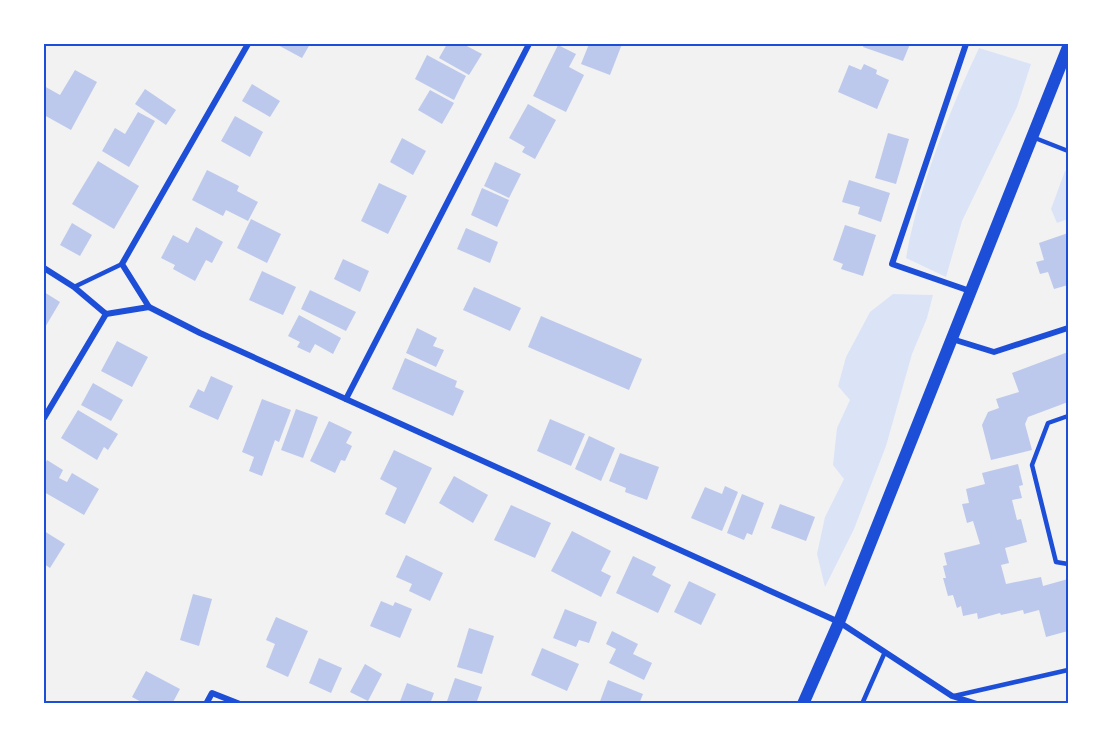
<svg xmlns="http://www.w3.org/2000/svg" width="1112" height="747" font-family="Mulish,sans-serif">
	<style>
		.green { fill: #dbe4f7 }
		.building { fill: #bdc9ec }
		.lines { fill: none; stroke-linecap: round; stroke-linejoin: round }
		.service { stroke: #1d4ed8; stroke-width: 4.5 }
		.minor { stroke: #1d4ed8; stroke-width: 6 }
		.secondary { stroke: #1d4ed8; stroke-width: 12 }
		.neatline { fill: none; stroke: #1d4ed8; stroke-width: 2 }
	</style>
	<rect width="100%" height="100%" fill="#f2f2f2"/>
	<g class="green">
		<path d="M 979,48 L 1031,64 L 1017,107 L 962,221 L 946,277 L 906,258 C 918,189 949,112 979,48 Z"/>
		<polygon points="1068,170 1068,219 1057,223 1051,209 1065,171"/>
		<polygon points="893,294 933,295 927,318 912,354 886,446 854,529 825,587 817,554 825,517 844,479 833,465 837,428 850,400 838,386 846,357 870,312"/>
	</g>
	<g class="building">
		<polygon points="276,44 310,44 302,58"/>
		<polygon points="447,44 463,44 482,54 469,75 439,58"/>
		<polygon points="589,44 622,44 610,75 581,64"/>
		<polygon points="864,44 910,44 903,61 863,47"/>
		<polygon points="558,45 576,54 569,67 584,75 566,112 533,96"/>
		<polygon points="427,55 466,76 454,100 415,79"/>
		<polygon points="864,64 877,70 876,74 889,80 877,109 838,92 849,65 861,70"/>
		<polygon points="75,70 97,82 71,130 44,115 44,86 60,95"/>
		<polygon points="252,84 280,101 270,117 242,101"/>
		<polygon points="145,89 176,110 166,125 135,104"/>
		<polygon points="430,90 454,103 442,124 418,110"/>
		<polygon points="528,104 556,120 535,159 522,152 525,147 509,138"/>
		<polygon points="138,112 155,121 129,167 102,151 115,128 125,134"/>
		<polygon points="235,116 263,132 250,157 221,141"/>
		<polygon points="888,133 909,139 896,184 875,178"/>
		<polygon points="402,138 426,151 413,175 390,162"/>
		<polygon points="98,161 139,186 114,229 72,204"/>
		<polygon points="495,162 521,174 509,198 484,186"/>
		<polygon points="207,170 239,186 237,191 258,202 248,221 226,210 223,216 192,200"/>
		<polygon points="849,180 890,193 881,222 858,214 860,207 842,202"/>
		<polygon points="379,183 407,196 388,234 361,221"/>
		<polygon points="482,188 509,200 497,227 471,215"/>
		<polygon points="251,219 281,234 267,263 237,248"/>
		<polygon points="72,223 92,235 80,256 60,245"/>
		<polygon points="845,225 876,235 863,276 841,269 843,264 833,260"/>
		<polygon points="196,227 223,242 212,263 206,260 195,281 173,269 175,265 161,258 173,235 188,243"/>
		<polygon points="466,228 498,242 490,263 457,249"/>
		<polygon points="1068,233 1068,285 1054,289 1048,272 1040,274 1036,262 1044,260 1039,243"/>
		<polygon points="343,259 369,271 360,292 334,279"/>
		<polygon points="262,271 296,287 283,315 249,300"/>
		<polygon points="474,287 521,308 510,331 463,310"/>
		<polygon points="310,290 356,312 346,331 301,309"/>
		<polygon points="44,292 60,302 44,329"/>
		<polygon points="299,315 341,338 333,354 315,344 310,353 297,347 300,342 288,336"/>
		<polygon points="541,316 642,359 629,390 528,347"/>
		<polygon points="417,328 437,338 433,346 444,350 436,367 406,353"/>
		<polygon points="117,341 148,357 132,387 101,371"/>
		<polygon points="1068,352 1068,402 1028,417 1025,424 1032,450 991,460 982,425 988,412 999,408 996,399 1019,392 1012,373"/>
		<polygon points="405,358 457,381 455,387 464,391 453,416 392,389"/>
		<polygon points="211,376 233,386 218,420 189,407 198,389 204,392"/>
		<polygon points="93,383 123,400 111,421 81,405"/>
		<polygon points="262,399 291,410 279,442 275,440 262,476 249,471 254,457 242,452"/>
		<polygon points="296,409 318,417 303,458 281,450"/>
		<polygon points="78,410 118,434 108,450 104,447 97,460 61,438"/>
		<polygon points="550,419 585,434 571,466 537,451"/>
		<polygon points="329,421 352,432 346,443 352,446 345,461 341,460 335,473 310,461"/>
		<polygon points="589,436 615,448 601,481 575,469"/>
		<polygon points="394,450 432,468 405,524 385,514 397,488 380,479"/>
		<polygon points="620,453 659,467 647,500 625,492 626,488 609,481"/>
		<polygon points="47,460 63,470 59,478 67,482 72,473 99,489 84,515 44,492 44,466"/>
		<polygon points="1018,464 1023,485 1019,486 1022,498 1012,500 1017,520 1021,519 1027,542 1005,548 1009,563 1001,565 1006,584 1041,577 1043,586 1068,579 1068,631 1046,637 1039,610 1024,614 1023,610 1001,615 1000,613 978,619 977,613 963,616 961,606 957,608 953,595 948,596 943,578 946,578 943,566 947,565 944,553 980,544 973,521 967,523 962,504 969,503 966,489 985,484 982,473"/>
		<polygon points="454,476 488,495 473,523 439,503"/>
		<polygon points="725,486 738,492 722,531 691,518 705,487 722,494"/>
		<polygon points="742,494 764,503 752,535 747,533 744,540 727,533"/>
		<polygon points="780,504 815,517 806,541 771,528"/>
		<polygon points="511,505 551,523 535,558 494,540"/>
		<polygon points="44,531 65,544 50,568 44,564"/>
		<polygon points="572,531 611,551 601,571 611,576 601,597 551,571"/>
		<polygon points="406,555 443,573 430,601 409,591 412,584 396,577"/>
		<polygon points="633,556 656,567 652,575 671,585 658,613 616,593"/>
		<polygon points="689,581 716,594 701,625 674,612"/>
		<polygon points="193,594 212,599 199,646 180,640"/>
		<polygon points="381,601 393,606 395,602 412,609 400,638 370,626"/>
		<polygon points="565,609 597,622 589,643 579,640 576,647 553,638"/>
		<polygon points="276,617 308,631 288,677 266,667 275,644 266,640"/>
		<polygon points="469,628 494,636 482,674 457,667"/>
		<polygon points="612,631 638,644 633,654 652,663 644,680 609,663 616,649 606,644"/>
		<polygon points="542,648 579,664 567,691 531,675"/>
		<polygon points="319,658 342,668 331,693 309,683"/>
		<polygon points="365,664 382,674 368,701 350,692"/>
		<polygon points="146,671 180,689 172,704 145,704 132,697"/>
		<polygon points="455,678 482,687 476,704 446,704"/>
		<polygon points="608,680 643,694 639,704 599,704"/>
		<polygon points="407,683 434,693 430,704 399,704"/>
	</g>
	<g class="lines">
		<g class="service">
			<polyline points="1035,138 1068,151"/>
			<polyline points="74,287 122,264"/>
			<polyline points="1068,416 1048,423 1032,465 1056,562 1068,564"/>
			<polyline points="954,696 1068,670"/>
			<polyline points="862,704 885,652"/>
		</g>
		<g class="minor">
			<polyline points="966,44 892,264 970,291"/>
			<polyline points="44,268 74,287 106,314 149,307 200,333 839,622 952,696 977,704"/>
			<polyline points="149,307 122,264 248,44"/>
			<polyline points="952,339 994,352 1068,328"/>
			<polyline points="346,399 529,44"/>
			<polyline points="44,418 106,314"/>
			<polyline points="206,704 212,693 240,704"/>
		</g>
		<polyline class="secondary" points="803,704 839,622 1068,47"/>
	</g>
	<rect width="1112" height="747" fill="none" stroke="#ffffff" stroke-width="90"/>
	<rect x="45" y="45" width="1022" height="657" class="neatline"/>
</svg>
